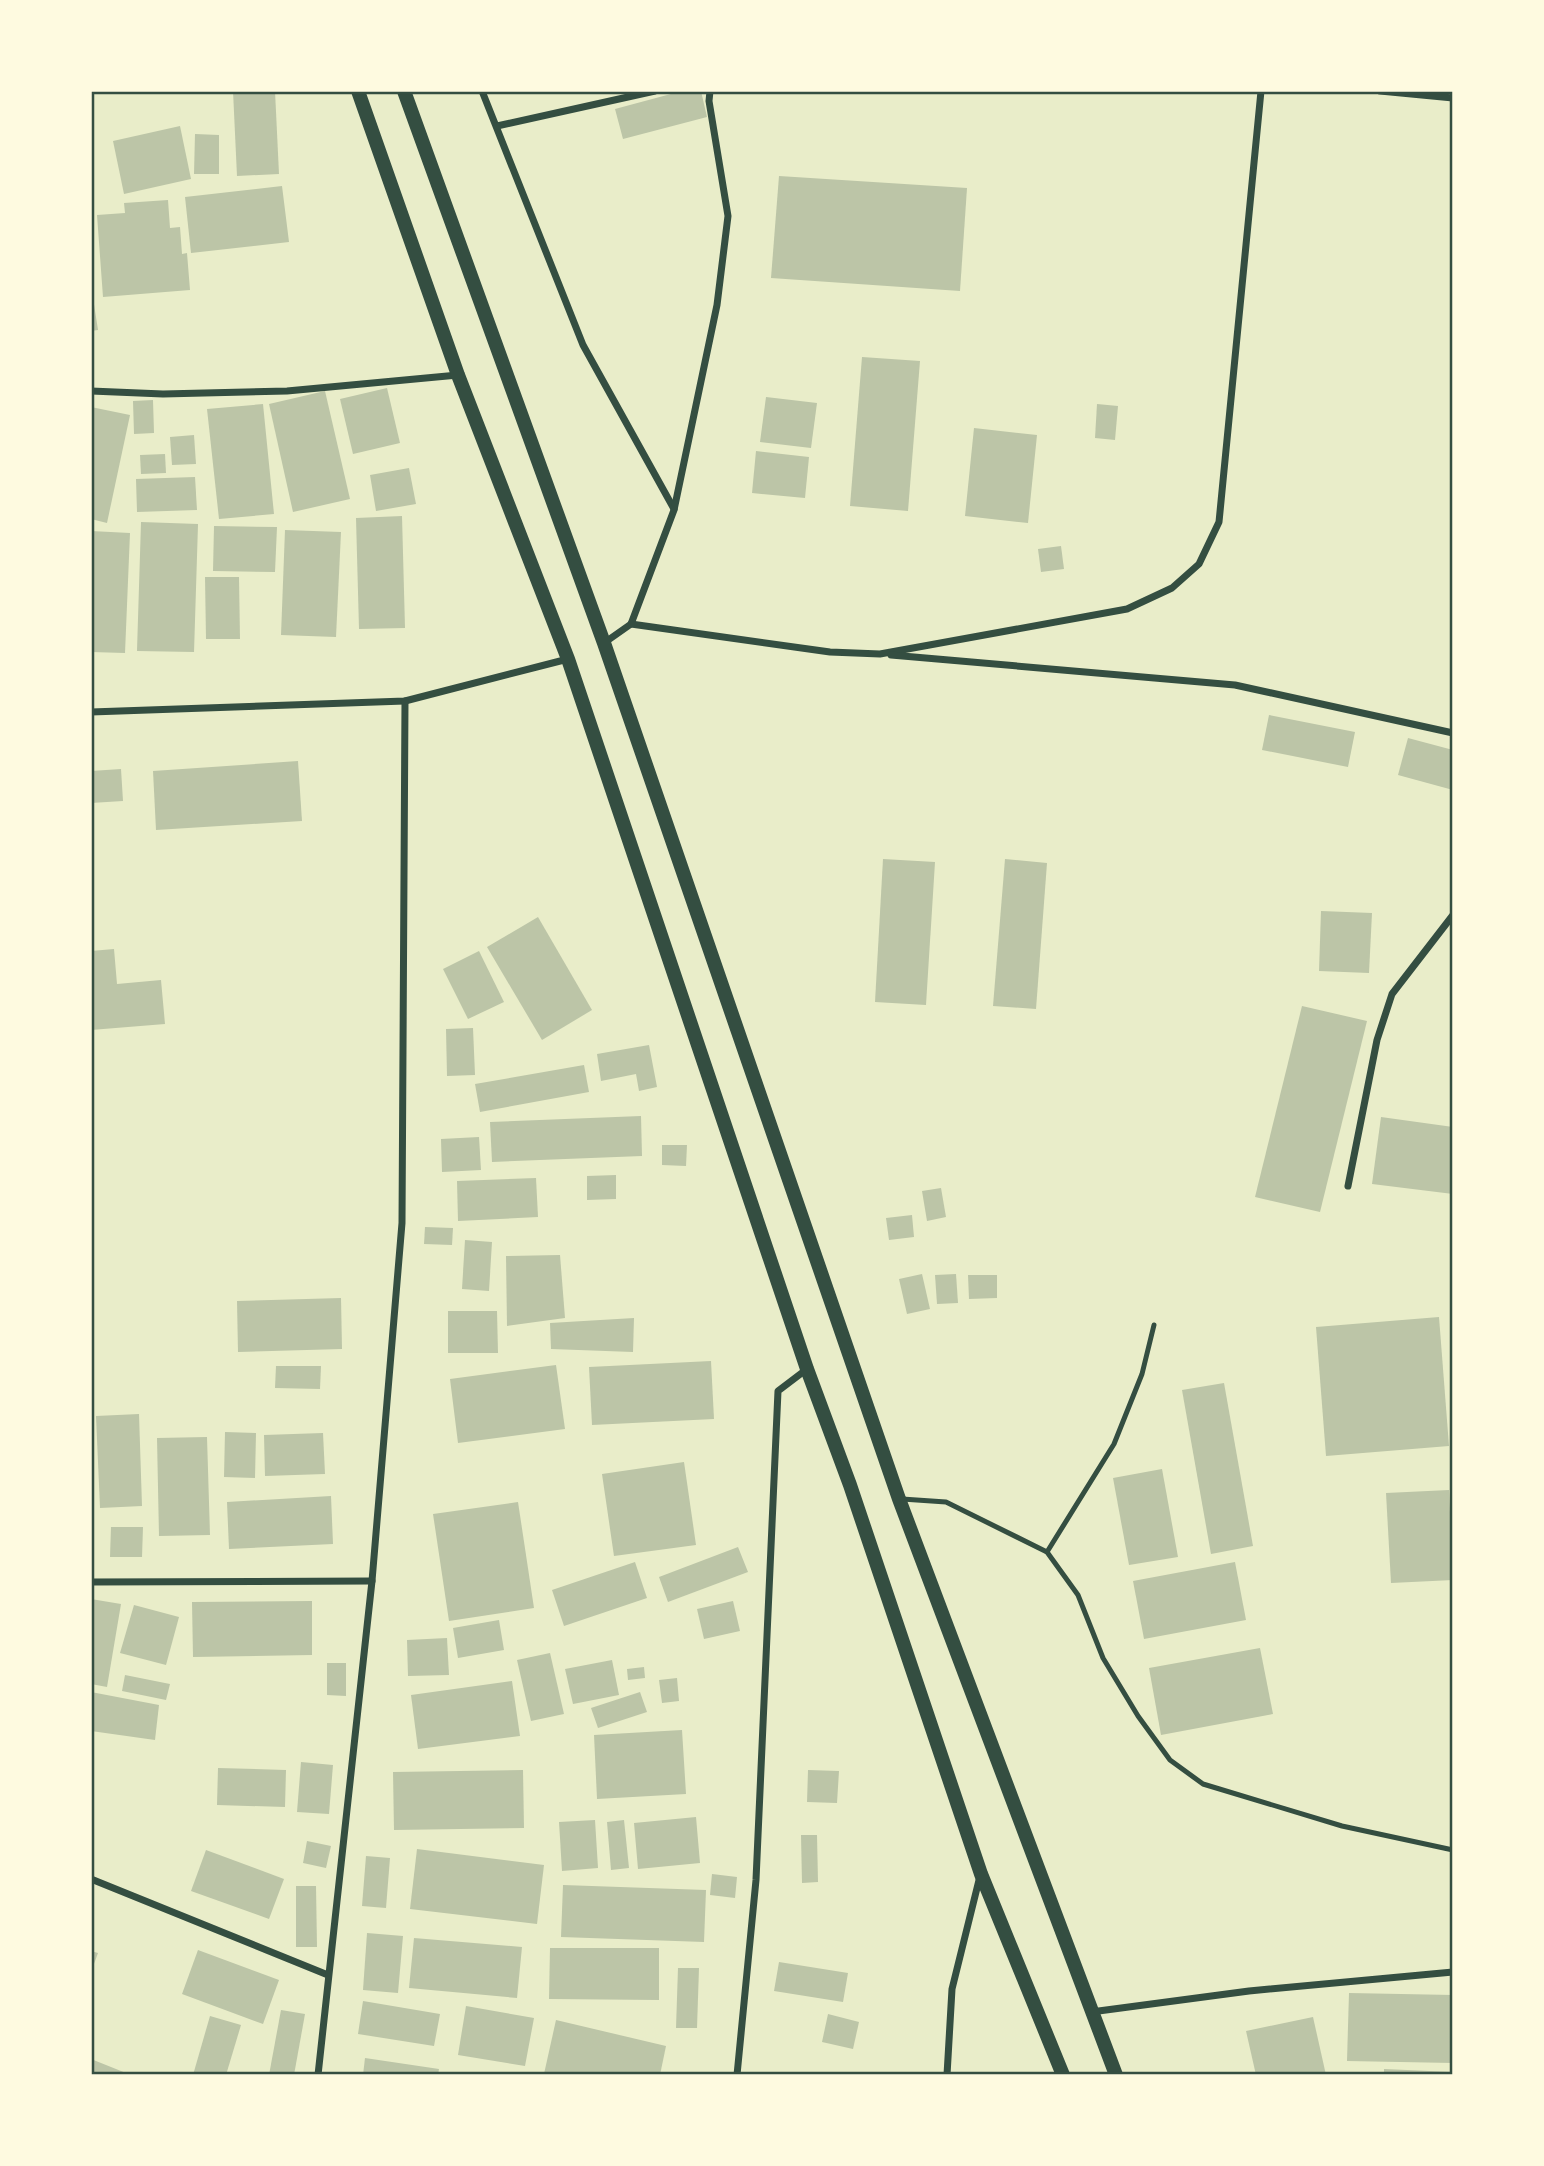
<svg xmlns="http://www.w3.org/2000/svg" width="1544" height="2166" font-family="'IBM Plex Sans',sans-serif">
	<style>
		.building { fill: #bcc5a7 }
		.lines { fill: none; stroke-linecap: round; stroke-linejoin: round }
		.service { stroke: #344e41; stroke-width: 5 }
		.minor { stroke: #344e41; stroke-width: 7 }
		.secondary { stroke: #344e41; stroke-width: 14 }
		.neatline { fill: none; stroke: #344e41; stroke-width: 2.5 }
	</style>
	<rect width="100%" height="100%" fill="#e9edc9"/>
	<g class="building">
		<polygon points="233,91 275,91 279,174 237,176"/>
		<polygon points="682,91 701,91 707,117 623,139 615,109"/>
		<polygon points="180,126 191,179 124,194 113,141"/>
		<polygon points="195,134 219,135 219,174 194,174"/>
		<polygon points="779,176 967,188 960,291 771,278"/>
		<polygon points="282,186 289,242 191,253 185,197"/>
		<polygon points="168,200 170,228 180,227 182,254 187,253 190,290 103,297 97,215 125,213 124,203"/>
		<polygon points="91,285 98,330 91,331"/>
		<polygon points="862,357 920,361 908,511 850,506"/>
		<polygon points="387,388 400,443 353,454 340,399"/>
		<polygon points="325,391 350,499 293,512 269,404"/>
		<polygon points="766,397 817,403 811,448 760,442"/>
		<polygon points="153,400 154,433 134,434 133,401"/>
		<polygon points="263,404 274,514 219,519 207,409"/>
		<polygon points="1097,404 1118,406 1115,440 1095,438"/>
		<polygon points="91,407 130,415 107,523 91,519"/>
		<polygon points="974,428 1037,435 1028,523 965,516"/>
		<polygon points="194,435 196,464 172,465 170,437"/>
		<polygon points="756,451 809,457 805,498 752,493"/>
		<polygon points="165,454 166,473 141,474 140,455"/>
		<polygon points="409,468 416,504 376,511 370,475"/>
		<polygon points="195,477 197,510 137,512 136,479"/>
		<polygon points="402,516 405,628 359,629 356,518"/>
		<polygon points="141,522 198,524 194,652 137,651"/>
		<polygon points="214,526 277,527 275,572 213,571"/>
		<polygon points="285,530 341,532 336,637 281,635"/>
		<polygon points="91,531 130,533 125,653 91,652"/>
		<polygon points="1061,546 1064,569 1041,572 1038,549"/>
		<polygon points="205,577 239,577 240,639 206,639"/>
		<polygon points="1269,715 1355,732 1348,767 1262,750"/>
		<polygon points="1408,738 1453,750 1453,790 1398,775"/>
		<polygon points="298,761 302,821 156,830 153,771"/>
		<polygon points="121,769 123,801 91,803 91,771"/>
		<polygon points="883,859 935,862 926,1005 875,1002"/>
		<polygon points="1005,859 1047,863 1036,1009 993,1006"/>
		<polygon points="1321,911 1372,913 1369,973 1319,971"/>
		<polygon points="538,917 592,1010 542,1040 487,947"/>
		<polygon points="114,949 117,984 161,980 165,1024 91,1030 91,951"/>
		<polygon points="479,951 504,1002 468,1019 443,969"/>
		<polygon points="1302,1006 1367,1021 1320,1212 1255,1197"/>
		<polygon points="473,1028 475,1075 447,1076 446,1029"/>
		<polygon points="649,1045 657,1087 639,1091 636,1074 601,1081 597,1054"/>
		<polygon points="584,1065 589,1092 480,1112 475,1084"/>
		<polygon points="641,1116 642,1156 492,1162 490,1122"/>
		<polygon points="1381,1117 1453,1127 1453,1194 1372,1184"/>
		<polygon points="479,1137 481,1170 442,1172 441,1139"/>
		<polygon points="662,1145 687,1145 686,1166 662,1165"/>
		<polygon points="616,1175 616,1199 587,1200 587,1176"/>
		<polygon points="536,1178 538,1217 458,1221 457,1181"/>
		<polygon points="941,1188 946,1217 927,1221 922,1191"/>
		<polygon points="912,1215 914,1237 889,1240 886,1218"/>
		<polygon points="425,1227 453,1228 452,1245 424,1244"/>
		<polygon points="465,1240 492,1242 489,1291 462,1289"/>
		<polygon points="560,1255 565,1318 507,1326 506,1256"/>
		<polygon points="922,1274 930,1309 907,1314 899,1279"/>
		<polygon points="956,1274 958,1303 937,1304 935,1275"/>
		<polygon points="968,1275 997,1275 997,1298 969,1299"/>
		<polygon points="341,1298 342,1349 238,1352 237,1301"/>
		<polygon points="448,1311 497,1311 498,1353 448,1353"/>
		<polygon points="1439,1317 1449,1446 1326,1456 1316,1327"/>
		<polygon points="634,1318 633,1352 551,1349 550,1323"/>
		<polygon points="711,1361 714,1419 592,1425 589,1367"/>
		<polygon points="556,1365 565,1429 458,1443 450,1379"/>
		<polygon points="276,1366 321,1366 320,1389 275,1388"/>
		<polygon points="1224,1383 1253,1546 1211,1554 1182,1390"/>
		<polygon points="139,1414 142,1506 100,1508 96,1416"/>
		<polygon points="225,1432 256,1433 255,1478 224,1477"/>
		<polygon points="323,1433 325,1474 265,1476 264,1435"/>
		<polygon points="207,1437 210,1535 159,1536 157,1438"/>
		<polygon points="684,1462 696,1545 614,1556 602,1474"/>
		<polygon points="1162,1469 1178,1557 1129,1565 1113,1478"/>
		<polygon points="1449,1490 1453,1580 1391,1583 1386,1493"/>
		<polygon points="331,1496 333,1544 229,1549 227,1502"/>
		<polygon points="518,1502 534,1608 449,1621 433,1514"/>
		<polygon points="111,1527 143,1527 142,1557 110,1557"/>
		<polygon points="738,1547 748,1572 668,1602 659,1577"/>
		<polygon points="635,1562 647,1598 564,1626 552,1590"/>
		<polygon points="1235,1562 1246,1620 1144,1639 1133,1581"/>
		<polygon points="91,1599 121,1604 107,1687 91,1684"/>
		<polygon points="312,1601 312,1655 193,1657 192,1602"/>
		<polygon points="733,1601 740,1631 704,1639 697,1609"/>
		<polygon points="134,1605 179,1617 166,1665 120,1653"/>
		<polygon points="499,1620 504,1650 458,1658 453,1628"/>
		<polygon points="447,1638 449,1675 408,1676 407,1640"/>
		<polygon points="1260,1648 1273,1714 1161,1735 1149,1668"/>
		<polygon points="550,1653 564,1714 531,1721 517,1660"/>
		<polygon points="612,1660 619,1695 573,1704 565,1669"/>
		<polygon points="327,1663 346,1663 346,1696 327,1695"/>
		<polygon points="644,1667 645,1678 628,1680 627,1669"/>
		<polygon points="125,1675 170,1684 166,1700 122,1691"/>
		<polygon points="677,1678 679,1701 662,1703 659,1680"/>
		<polygon points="512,1681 520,1736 418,1749 411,1695"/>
		<polygon points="91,1692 159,1705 155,1740 91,1731"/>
		<polygon points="640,1692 647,1712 598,1728 591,1708"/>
		<polygon points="682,1730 686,1794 597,1799 594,1735"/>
		<polygon points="301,1762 333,1765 329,1814 297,1812"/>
		<polygon points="218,1768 286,1770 285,1807 217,1805"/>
		<polygon points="523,1770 524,1828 394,1830 393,1772"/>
		<polygon points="808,1770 839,1771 837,1803 807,1802"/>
		<polygon points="696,1817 700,1863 638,1869 634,1823"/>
		<polygon points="595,1820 598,1868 562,1871 559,1822"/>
		<polygon points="624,1820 629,1868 611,1870 607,1822"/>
		<polygon points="801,1835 817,1835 818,1882 802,1883"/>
		<polygon points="307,1841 331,1846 326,1868 303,1863"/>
		<polygon points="417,1849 544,1865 537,1924 410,1909"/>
		<polygon points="206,1850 284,1879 269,1919 191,1891"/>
		<polygon points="366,1856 390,1858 386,1908 362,1906"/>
		<polygon points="712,1874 737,1877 735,1898 710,1895"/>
		<polygon points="563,1885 706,1890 704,1942 561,1937"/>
		<polygon points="296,1886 316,1886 317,1947 296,1947"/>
		<polygon points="367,1933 403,1936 398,1993 363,1990"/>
		<polygon points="414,1938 522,1947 517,1998 409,1988"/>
		<polygon points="550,1948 659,1948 659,2000 549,1999"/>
		<polygon points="198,1950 279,1980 263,2024 182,1994"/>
		<polygon points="91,1951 98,1953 91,1972"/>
		<polygon points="779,1962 848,1973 843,2002 774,1991"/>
		<polygon points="678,1968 699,1968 697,2028 676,2028"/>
		<polygon points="1349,1993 1453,1995 1453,2063 1347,2061"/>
		<polygon points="363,2001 440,2014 434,2046 358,2034"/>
		<polygon points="466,2006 534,2018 525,2066 458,2055"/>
		<polygon points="281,2010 305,2014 294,2075 269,2075"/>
		<polygon points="828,2014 859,2022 853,2049 822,2042"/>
		<polygon points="210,2016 241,2025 226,2075 193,2075"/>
		<polygon points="1313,2017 1326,2075 1256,2075 1246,2031"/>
		<polygon points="556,2020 666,2046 660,2075 544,2074"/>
		<polygon points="365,2058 439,2069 438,2075 363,2075"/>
		<polygon points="91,2059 131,2075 91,2075"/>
		<polygon points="1384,2069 1453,2072 1453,2075 1384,2075"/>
	</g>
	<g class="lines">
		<g class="service">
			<polyline points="902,1499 946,1502 1047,1552 1078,1595 1103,1658 1138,1716 1170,1760 1203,1784 1342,1826 1453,1850"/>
			<polyline points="1047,1552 1114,1444 1142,1374 1154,1325"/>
		</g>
		<g class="minor">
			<polyline points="482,91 583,345 674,509"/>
			<polyline points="1380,91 1453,98"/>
			<polyline points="497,126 655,91"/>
			<polyline points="91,391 163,394 287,391 458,375"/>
			<polyline points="631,624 830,652 880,654 1127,609 1172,588 1199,564 1219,522 1261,91"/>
			<polyline points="604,643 631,624 674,510 717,305 728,216 709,101 710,91"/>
			<polyline points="891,655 1235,685 1453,733"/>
			<polyline points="91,712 405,701 568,659"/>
			<polyline points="1348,1186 1377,1040 1392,994 1453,915"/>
			<polyline points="91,1582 372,1581"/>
			<polyline points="91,1879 328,1975"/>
			<polyline points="1091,2012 1249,1991 1453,1972"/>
			<polyline points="318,2075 372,1581 402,1223 405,701"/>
			<polyline points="737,2075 756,1880 778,1391 807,1369"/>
			<polyline points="947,2075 952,1989 980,1876"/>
		</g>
		<g class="secondary">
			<polyline points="358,91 458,375 568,659 807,1369 850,1485 981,1874 1063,2075"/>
			<polyline points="404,91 604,643 899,1499 1116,2075"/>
		</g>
	</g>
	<rect width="1544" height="2166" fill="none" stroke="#fefae0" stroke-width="186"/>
	<rect x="93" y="93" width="1358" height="1980" class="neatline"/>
</svg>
